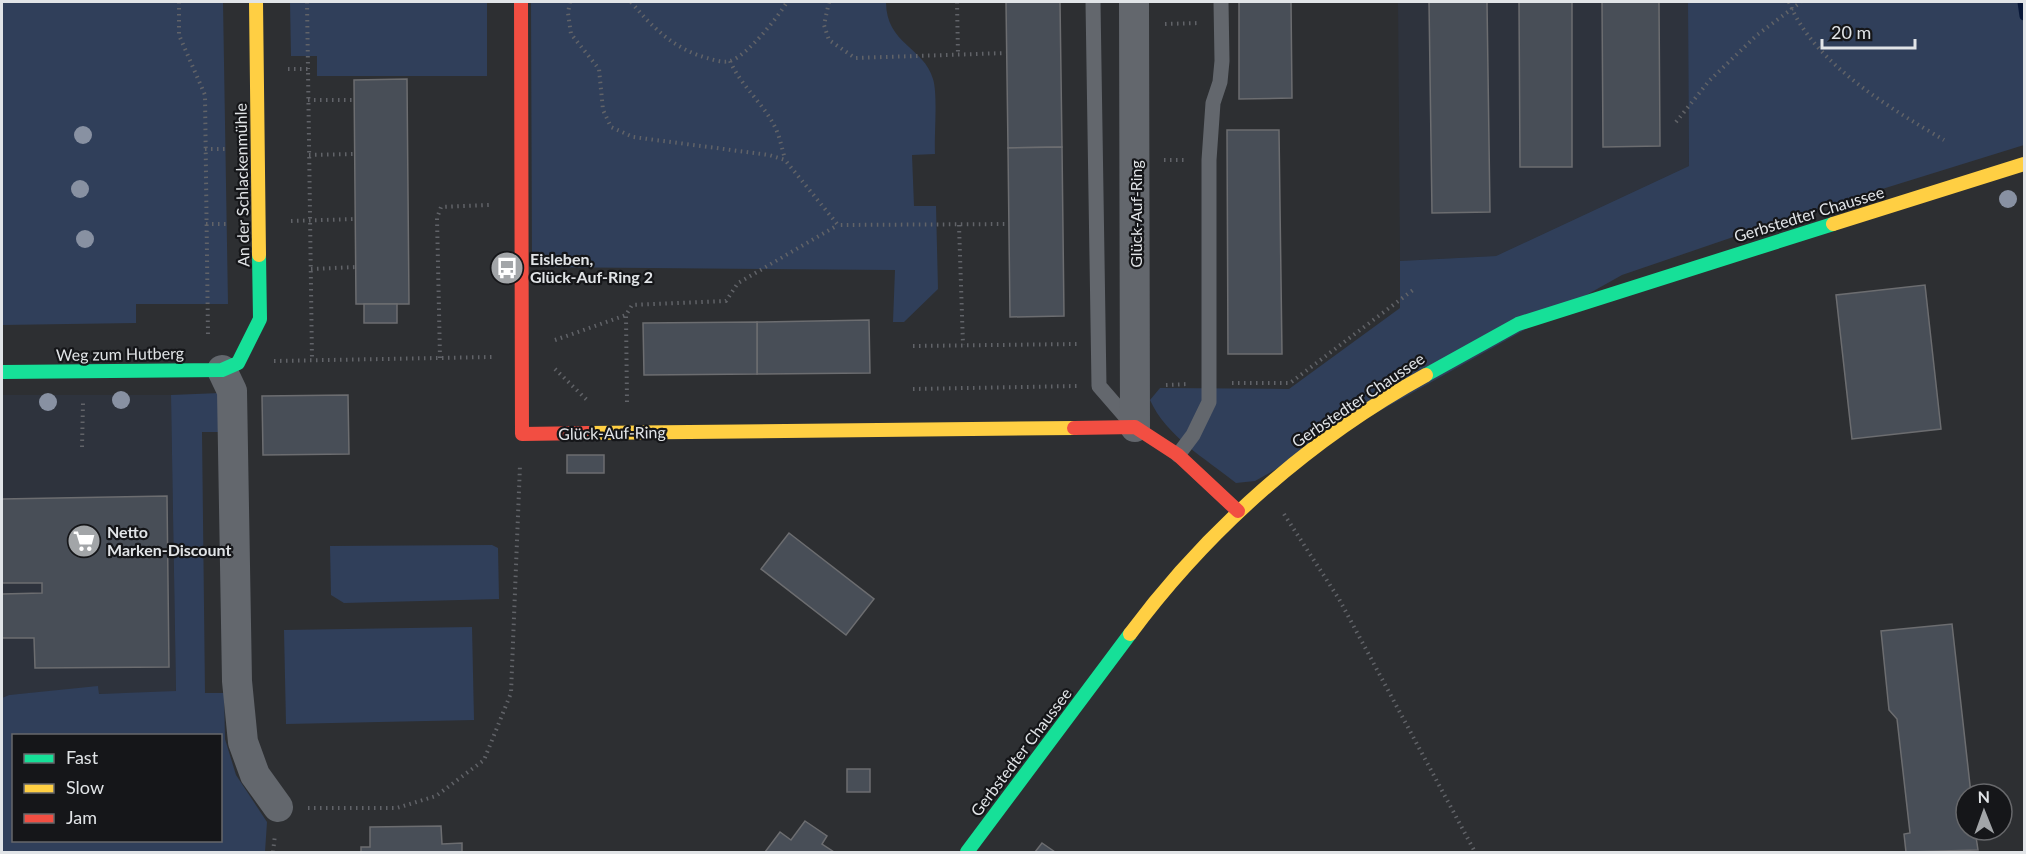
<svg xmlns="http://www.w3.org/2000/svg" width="2026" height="854" font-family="Lato,sans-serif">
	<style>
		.built { fill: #2e333d }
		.green { fill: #303f5a; fill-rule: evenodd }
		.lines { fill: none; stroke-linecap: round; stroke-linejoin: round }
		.stream { stroke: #081737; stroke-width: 9 }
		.building { fill: #484e57; stroke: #6c6d70; stroke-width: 1.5 }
		.path { stroke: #616368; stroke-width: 4; stroke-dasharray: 1.5 4.5; stroke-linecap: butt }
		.lane { stroke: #63676d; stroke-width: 15 }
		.street { stroke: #63676d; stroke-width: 30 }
		.fast { stroke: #16e098; stroke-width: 14 }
		.slow { stroke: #ffcf43; stroke-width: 14 }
		.jam { stroke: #f24e42; stroke-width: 14 }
		.tree { fill: #8891a2 }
		.labels { text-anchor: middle; stroke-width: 4.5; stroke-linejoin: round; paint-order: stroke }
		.street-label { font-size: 16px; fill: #e1e4e7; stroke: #151619 }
		.poi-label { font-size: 16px; font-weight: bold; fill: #e1e4e7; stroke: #151619; text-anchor: start }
	</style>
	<rect width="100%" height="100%" fill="#2d2f32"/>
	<g class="built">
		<polygon points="1398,2 1688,2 1689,166 1496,256 1400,261"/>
		<polygon points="2,395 171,395 176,692 99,694 98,687 9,695 2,698"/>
	</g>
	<g class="green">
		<polygon points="2,2 223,2 228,304 136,304 136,323 2,325"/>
		<polygon points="290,2 487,2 487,76 317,76 317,56 291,56"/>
		<path d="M 531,2 L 886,2 C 886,44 924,47 933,79 C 938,95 934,135 935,154 L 912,155 L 914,206 L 936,206 L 938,289 L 904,322 L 893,322 L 895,270 L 532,267 Z"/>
		<path d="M 1688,2 L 2024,2 L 2024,145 L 1792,217 L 1622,275 L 1255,481 L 1236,483 C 1206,459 1166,436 1150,400 L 1160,388 L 1289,389 L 1400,308 L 1400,261 L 1496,256 L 1689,166 Z"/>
		<path d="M 220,393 L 221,432 L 202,432 L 205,693 L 224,693 L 225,739 L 236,775 L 267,822 L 265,852 L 2,852 L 2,698 L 9,695 L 98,686 L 99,694 L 176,691 L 171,395 ZM 14,736 L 220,736 L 220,840 L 14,840 Z"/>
		<polygon points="492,545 498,548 499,599 344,603 331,595 330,546"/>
		<polygon points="472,627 474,720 286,724 284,630"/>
	</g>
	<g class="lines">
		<polyline class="stream" points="2022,2 2024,16"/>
	</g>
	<g class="building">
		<polygon points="1006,2 1060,2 1062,147 1008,148"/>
		<polygon points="1239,2 1291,2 1292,98 1239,99"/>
		<polygon points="1429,2 1487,2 1490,212 1432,213"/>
		<polygon points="1519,2 1572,2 1572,167 1520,167"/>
		<polygon points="1602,2 1659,2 1660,146 1603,147"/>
		<polygon points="407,79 409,304 356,304 354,80"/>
		<polygon points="1227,130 1279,130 1282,354 1228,354"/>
		<polygon points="1062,147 1064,316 1010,317 1008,148"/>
		<polygon points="1925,285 1941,429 1852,439 1836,295"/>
		<rect x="364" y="304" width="33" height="19"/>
		<polygon points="869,320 870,373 757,374 757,322"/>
		<polygon points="757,322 757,374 644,375 643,323"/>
		<polygon points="348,395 349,454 263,455 262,396"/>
		<rect x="567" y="455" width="37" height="18"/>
		<polygon points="167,496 169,667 35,668 34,638 2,638 2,594 42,593 42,583 2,583 2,499"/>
		<polygon points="789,533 874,599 846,635 761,569"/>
		<polygon points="1952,624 1971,794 1966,794 1966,830 1975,830 1978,850 1906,852 1904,834 1910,833 1897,719 1889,710 1881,631"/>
		<rect x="847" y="769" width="23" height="23"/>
		<polygon points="805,821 827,836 822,844 834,852 765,852 780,832 791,840"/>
		<polygon points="441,826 442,844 462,843 462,852 361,852 361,847 370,847 370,827"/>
		<polygon points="1042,843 1055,852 1035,852"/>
	</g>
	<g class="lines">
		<g class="path">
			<polyline points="179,2 179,35 205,95 208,337"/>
			<polyline points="307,2 308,69"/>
			<polyline points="570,2 568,13 571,34 599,69 603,110 611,127 633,137 769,155 785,160 838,225 1009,224"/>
			<path d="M 631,2 C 652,27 674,49 707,58 C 714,60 723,63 730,61 C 747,56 778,17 787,2"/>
			<polyline points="829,2 824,25 829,40 855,58 1006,53"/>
			<polyline points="957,2 958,55"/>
			<path d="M 1789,2 C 1813,63 1890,108 1944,140"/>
			<polyline points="1165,24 1200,23"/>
			<path d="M 730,61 C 741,86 763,103 775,127 C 780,137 782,149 785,159"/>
			<polyline points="288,69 308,69 312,360"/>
			<polyline points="308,100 354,100"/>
			<polyline points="1676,122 1709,81 1757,35 1801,2"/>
			<polyline points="205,149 226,149"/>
			<polyline points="309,155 355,154"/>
			<polyline points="1164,160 1186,160"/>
			<polyline points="291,221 355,219"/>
			<polyline points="206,224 227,224"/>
			<polyline points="959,225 963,345"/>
			<polyline points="311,269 356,267"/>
			<polyline points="555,340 626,315"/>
			<polyline points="913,346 1077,344"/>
			<polyline points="440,358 437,218 441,207 490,205"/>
			<polyline points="274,361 492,357"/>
			<polyline points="555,369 588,401"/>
			<polyline points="1232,383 1290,383 1413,290"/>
			<polyline points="1166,385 1188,384"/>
			<polyline points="913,389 1077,386"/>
			<polyline points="627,402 626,315 632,305 726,301 738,283 838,225"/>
			<polyline points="82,447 83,403"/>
			<polyline points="1284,514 1339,599 1475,852"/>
			<polyline points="308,808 397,808 436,796 484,760 511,693 520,465"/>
			<polyline points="273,852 275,835"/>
		</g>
		<g class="lane">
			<polyline points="1093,2 1099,386 1132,424"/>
			<polyline points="1178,455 1193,435 1209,402 1209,160 1213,103 1220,82 1222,61 1221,2"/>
		</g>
		<g class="street">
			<polyline points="1134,2 1135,427"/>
			<polyline points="222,370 232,391 237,681 243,742 255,775 278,807"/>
		</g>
		<g class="fast">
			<polyline points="2,372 222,370 238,363 260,319 259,255"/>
			<polyline points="1426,375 1518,324 1833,224"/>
			<polyline points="967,852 1130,634"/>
		</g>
		<g class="slow">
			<polyline points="256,2 259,255"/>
			<polyline points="1833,224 2024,164"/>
			<polyline points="589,433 1074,428"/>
			<path d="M 1130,634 C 1208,529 1311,438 1426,375"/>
		</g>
		<g class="jam">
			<polyline points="521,2 522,434 589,433"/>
			<polyline points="1074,428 1135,427 1178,455 1238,511"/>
		</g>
	</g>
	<g class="tree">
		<circle cx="83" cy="135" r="9"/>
		<circle cx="80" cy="189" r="9"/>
		<circle cx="2008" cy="199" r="9"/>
		<circle cx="85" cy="239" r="9"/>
		<circle cx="121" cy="400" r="9"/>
		<circle cx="48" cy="402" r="9"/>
	</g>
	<defs>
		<g id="bus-disc" transform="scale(1.725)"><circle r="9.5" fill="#a2a5a8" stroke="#151619"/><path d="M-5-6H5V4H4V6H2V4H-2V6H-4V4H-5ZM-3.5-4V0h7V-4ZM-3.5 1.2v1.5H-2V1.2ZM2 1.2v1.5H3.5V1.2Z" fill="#fff"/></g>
		<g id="supermarket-disc" transform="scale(1.725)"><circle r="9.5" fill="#a2a5a8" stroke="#151619"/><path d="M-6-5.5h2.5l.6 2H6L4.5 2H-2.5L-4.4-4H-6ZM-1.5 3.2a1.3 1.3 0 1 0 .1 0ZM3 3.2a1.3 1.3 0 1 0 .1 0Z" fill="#fff"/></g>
	</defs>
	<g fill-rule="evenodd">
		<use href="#bus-disc" x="507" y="268"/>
		<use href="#supermarket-disc" x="84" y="541"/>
	</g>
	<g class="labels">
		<g class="street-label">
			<text transform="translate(242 185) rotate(-91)" y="6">An der Schlackenmühle</text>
			<text transform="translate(1136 214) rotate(-90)" y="6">Glück-Auf-Ring</text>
			<text transform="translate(1809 214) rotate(-17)" y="6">Gerbstedter Chaussee</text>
			<text transform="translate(120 354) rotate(-1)" y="6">Weg zum Hutberg</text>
			<text transform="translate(1358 400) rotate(-34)" y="6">Gerbstedter Chaussee</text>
			<text transform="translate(612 433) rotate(-1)" y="6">Glück-Auf-Ring</text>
			<text transform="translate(1021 752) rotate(-53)" y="6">Gerbstedter Chaussee</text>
		</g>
		<g class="poi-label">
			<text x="530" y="265">Eisleben,<tspan x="530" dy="18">Glück-Auf-Ring 2</tspan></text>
			<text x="107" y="538">Netto<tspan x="107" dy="18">Marken-Discount</tspan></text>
		</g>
	</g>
	<rect width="2026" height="854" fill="none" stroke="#e1e4e7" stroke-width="6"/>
	<rect x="12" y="734" width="210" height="108" fill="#151619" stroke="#67686b" stroke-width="1.5"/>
	<rect x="24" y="754" width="30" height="9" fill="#16e098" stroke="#67686b" stroke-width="1.5"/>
	<text x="66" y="764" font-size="18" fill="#e1e4e7">Fast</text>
	<rect x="24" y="784" width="30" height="9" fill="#ffcf43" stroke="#67686b" stroke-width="1.5"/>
	<text x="66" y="794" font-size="18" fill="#e1e4e7">Slow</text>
	<rect x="24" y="814" width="30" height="9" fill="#f24e42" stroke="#67686b" stroke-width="1.5"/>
	<text x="66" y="824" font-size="18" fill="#e1e4e7">Jam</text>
	<g transform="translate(1984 812) rotate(359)"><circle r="28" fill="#151619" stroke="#67686b" stroke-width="1.5"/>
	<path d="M0-4.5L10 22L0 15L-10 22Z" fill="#a2a5a8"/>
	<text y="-9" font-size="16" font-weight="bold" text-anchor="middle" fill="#e1e4e7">N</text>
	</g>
	<path d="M1822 39v9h93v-9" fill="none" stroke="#e1e4e7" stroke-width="3"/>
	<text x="1831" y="39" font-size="18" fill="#e1e4e7" stroke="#151619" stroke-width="4.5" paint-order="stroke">20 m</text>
</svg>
